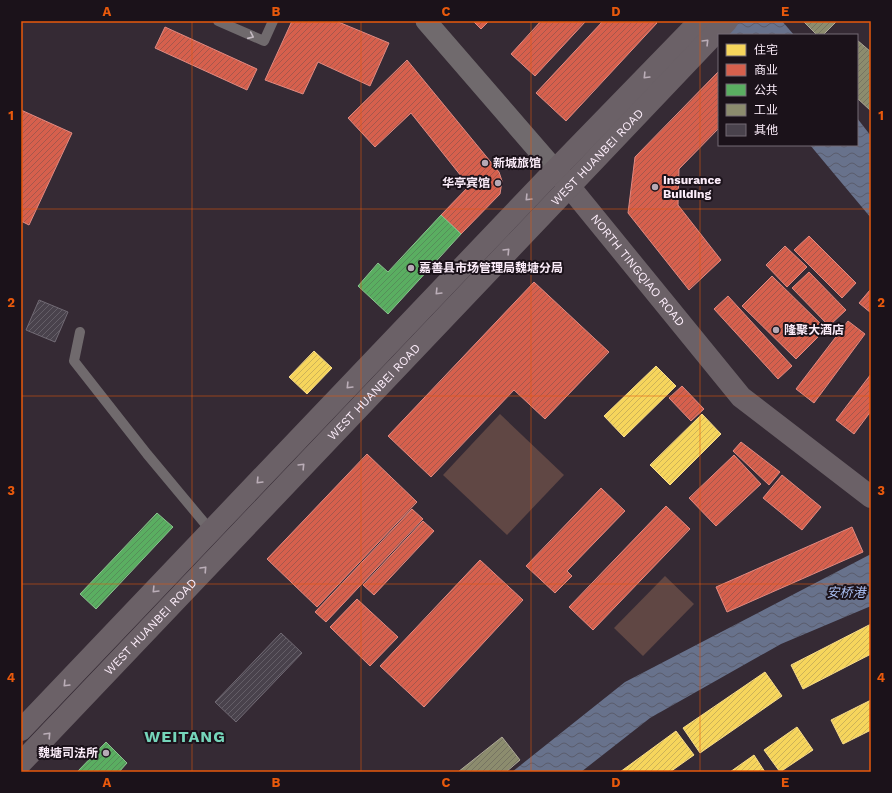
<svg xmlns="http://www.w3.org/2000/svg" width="892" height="793" font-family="'Work Sans','Noto Sans SC',sans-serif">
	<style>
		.green { fill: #604744 }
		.water { fill: url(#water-waves) }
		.homes { fill: url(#homes-hatch); stroke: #f8dc8b }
		.shops { fill: url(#shops-hatch); stroke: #e18a81 }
		.public { fill: url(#public-hatch); stroke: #8bc18f }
		.industry { fill: url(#industry-hatch); stroke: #aea998 }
		.building { fill: url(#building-hatch); stroke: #716a74 }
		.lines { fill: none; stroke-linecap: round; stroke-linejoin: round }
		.lane { stroke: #706a6d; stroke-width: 10 }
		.street { stroke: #706a6d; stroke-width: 21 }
		.secondary { stroke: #6b6167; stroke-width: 22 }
		.oneway { stroke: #c4b9c2 }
		.oneway2 { stroke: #bbaeb8 }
		.grid { fill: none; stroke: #e8590c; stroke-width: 1; stroke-opacity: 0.55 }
		.poi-dot { fill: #b6a9b5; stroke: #1b121a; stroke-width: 1.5 }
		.labels { text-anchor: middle; stroke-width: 4; stroke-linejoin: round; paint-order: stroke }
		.street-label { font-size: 12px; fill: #fcedfa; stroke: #1b121a }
		.poi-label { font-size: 12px; font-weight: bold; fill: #fcedfa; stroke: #1b121a; text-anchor: start }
		.water-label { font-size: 13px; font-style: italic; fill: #a9bef1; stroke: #1b121a }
		.district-label { font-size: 16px; font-weight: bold; letter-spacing: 1px; fill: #75d5ba; stroke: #1b121a }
		.neatline { fill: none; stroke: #e8590c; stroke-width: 1.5 }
		.grid-label { font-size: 13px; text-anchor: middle; font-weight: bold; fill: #e8590c }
	</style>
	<defs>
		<pattern id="water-waves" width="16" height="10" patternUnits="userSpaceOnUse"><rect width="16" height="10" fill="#68728c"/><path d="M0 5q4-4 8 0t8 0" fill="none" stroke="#5a5c6c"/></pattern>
		<pattern id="homes-hatch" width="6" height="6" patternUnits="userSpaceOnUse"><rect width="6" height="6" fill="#f6d55c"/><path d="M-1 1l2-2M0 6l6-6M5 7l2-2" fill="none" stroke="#ccb258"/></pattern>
		<pattern id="shops-hatch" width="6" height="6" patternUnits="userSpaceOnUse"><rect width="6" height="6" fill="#d6604d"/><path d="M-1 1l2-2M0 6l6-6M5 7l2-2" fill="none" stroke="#a6574c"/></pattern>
		<pattern id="public-hatch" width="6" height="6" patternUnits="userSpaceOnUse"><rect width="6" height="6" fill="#5aae61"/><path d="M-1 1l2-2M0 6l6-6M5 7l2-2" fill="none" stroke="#568f5a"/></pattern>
		<pattern id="industry-hatch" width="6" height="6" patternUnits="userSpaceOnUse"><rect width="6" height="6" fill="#8c8c6e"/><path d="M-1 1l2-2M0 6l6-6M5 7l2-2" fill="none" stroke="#767462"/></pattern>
		<pattern id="building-hatch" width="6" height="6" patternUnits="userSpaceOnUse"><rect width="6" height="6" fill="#49424c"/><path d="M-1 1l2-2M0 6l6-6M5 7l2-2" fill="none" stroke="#645e67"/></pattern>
	</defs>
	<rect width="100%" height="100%" fill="#352a34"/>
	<g class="green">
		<polygon points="500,414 564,475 507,535 443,475"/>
		<polygon points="665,576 694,604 643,656 614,628"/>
	</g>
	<g class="water">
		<polygon points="701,21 782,21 794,35 719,35"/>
		<polygon points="857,118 871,136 871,218 810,145 857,145"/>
		<polygon points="871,554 871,606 781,644 650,718 581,772 512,772 625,682"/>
	</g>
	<g class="homes">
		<polygon points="314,351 332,368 307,394 289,377"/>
		<polygon points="656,366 676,386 624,437 604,416"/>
		<polygon points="702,414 721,434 670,485 650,465"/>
		<polygon points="871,624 871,654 803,689 791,665"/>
		<polygon points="765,672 782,696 700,753 683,728"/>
		<polygon points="871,700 871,730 843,744 831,720"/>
		<polygon points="797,727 813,750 780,772 764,750"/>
		<polygon points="676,731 694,755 670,772 620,772"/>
		<polygon points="754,755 765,772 730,772"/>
	</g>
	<g class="shops">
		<polygon points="292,21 336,21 389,43 370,86 318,62 303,94 265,80"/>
		<polygon points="473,21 489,21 481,29"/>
		<polygon points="541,21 586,21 535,76 511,54"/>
		<polygon points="603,21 655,21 657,23 566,121 536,93"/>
		<polygon points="165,27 257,69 247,90 155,48"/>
		<polygon points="407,60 499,172 502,181 500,194 461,234 441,215 469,186 411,113 375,147 348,118"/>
		<polygon points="719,71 719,128 679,169 678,205 721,260 689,290 628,213 635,157"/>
		<polygon points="21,110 72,133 29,225 21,221"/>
		<polygon points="809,236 856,283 842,298 794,250"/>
		<polygon points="785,246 807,267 787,287 766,265"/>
		<polygon points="809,272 846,310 829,326 792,288"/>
		<polygon points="772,276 826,329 796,359 742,306"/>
		<polygon points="534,282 609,352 545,419 514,390 431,477 388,436"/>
		<polygon points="870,290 871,291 871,313 859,303"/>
		<polygon points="728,296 792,366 778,379 714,309"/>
		<polygon points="848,321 865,334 814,403 796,389"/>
		<polygon points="871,374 871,411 854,434 836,420"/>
		<polygon points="682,386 704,409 691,421 669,398"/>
		<polygon points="741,442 780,472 769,485 733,451"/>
		<polygon points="367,454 417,502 317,607 267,559"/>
		<polygon points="734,455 761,484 716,526 689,498"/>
		<polygon points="782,475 821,507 802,530 763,498"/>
		<polygon points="601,488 625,511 567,571 572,576 555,593 526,566"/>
		<polygon points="666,506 690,529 593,630 569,607"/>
		<polygon points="412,509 423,519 326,622 315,612"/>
		<polygon points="423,521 434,531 374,595 363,585"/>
		<polygon points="852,527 863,552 727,612 716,587"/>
		<polygon points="480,560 523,600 424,707 380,666"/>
		<polygon points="357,599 398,637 370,666 330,627"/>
	</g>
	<g class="public">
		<polygon points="441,215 461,234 388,314 358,286 378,263 388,272"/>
		<polygon points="157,513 173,527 96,609 80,594"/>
		<polygon points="106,742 127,763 119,772 77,772"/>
	</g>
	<g class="industry">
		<polygon points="803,21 837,21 823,35 817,35"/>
		<polygon points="857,40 871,52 871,111 857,98"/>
		<polygon points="502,737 520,760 506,772 458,772"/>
	</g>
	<g class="building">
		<polygon points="39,300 68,312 55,342 26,330"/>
		<polygon points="281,633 302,653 236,722 215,702"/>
	</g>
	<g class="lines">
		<g class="lane">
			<polyline points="218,21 264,41 273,21"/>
			<polyline points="80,332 74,361 147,454 212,532"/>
		</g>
		<polyline class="street" points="426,21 555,170"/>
		<g class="secondary">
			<path id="s1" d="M 560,175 L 741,397 L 871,497"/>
			<polyline points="21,730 555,170 700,21"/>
			<path id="s2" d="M 21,763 L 727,21"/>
		</g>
	</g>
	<defs><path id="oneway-chevron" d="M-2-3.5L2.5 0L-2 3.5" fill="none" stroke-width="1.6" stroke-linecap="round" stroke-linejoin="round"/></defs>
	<use class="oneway" href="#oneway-chevron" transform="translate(251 36) rotate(24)"/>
	<g class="oneway2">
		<use href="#oneway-chevron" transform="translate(706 42) rotate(-45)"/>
		<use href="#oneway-chevron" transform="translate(646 76) rotate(134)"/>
		<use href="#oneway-chevron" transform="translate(528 198) rotate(134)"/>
		<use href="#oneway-chevron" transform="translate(507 251) rotate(-46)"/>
		<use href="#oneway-chevron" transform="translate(438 292) rotate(134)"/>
		<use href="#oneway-chevron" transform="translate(349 386) rotate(134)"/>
		<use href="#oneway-chevron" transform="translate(302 466) rotate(-46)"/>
		<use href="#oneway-chevron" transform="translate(259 481) rotate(134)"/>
		<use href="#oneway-chevron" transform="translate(204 569) rotate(-47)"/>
		<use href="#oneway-chevron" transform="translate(155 590) rotate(134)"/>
		<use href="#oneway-chevron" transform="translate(66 684) rotate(134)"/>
		<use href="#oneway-chevron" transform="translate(48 735) rotate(-47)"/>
	</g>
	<path class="grid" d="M 192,21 L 192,772M 361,21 L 361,772M 531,21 L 531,772M 700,21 L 700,772M 21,209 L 871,209M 21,396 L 871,396M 21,584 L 871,584"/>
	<g class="poi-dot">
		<circle cx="485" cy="163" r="4"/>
		<circle cx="498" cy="183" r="4"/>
		<circle cx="655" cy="187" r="4"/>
		<circle cx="411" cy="268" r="4"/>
		<circle cx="776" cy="330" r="4"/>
		<circle cx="106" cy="753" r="4"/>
	</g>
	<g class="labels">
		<g class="street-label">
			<text dy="4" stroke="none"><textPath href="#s2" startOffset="836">WEST HUANBEI ROAD</textPath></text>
			<text dy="4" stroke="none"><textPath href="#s1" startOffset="123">NORTH TINGQIAO ROAD</textPath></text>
			<text dy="4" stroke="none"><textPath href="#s2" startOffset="512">WEST HUANBEI ROAD</textPath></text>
			<text dy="4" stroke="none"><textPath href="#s2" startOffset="188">WEST HUANBEI ROAD</textPath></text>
		</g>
		<g class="poi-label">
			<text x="493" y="167">新城旅馆</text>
			<text x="663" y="184">Insurance<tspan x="663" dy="14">Building</tspan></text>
			<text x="490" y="187" text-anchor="end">华亭宾馆</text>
			<text x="419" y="272">嘉善县市场管理局魏塘分局</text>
			<text x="784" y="334">隆聚大酒店</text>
			<text x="98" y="757" text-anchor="end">魏塘司法所</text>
		</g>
		<g class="water-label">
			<text x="846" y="597">安桥港</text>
		</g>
		<g class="district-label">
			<text x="185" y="742">WEITANG</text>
		</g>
	</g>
	<rect width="892" height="793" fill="none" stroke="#1b121a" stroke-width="44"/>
	<rect x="718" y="34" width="140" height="112" fill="#1b121a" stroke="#756a74"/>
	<rect x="726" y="44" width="20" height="12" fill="#f6d55c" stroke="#756a74"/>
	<text x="754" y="54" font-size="12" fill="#fcedfa">住宅</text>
	<rect x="726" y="64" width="20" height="12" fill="#d6604d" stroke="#756a74"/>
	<text x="754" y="74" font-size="12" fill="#fcedfa">商业</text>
	<rect x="726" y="84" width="20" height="12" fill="#5aae61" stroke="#756a74"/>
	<text x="754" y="94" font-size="12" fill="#fcedfa">公共</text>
	<rect x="726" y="104" width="20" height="12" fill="#8c8c6e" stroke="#756a74"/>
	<text x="754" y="114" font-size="12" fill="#fcedfa">工业</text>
	<rect x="726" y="124" width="20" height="12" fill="#49424c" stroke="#756a74"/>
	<text x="754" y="134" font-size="12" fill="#fcedfa">其他</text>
	<rect x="22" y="22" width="848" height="749" class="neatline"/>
	<g class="grid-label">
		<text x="107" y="16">A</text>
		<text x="276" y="16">B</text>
		<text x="446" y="16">C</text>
		<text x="616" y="16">D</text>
		<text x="785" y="16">E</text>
		<text x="11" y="120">1</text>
		<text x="881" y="120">1</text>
		<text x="11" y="307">2</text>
		<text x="881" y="307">2</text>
		<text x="11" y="495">3</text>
		<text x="881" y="495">3</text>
		<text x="11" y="682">4</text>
		<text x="881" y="682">4</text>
		<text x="107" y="787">A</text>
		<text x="276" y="787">B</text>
		<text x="446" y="787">C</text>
		<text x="616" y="787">D</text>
		<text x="785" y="787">E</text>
	</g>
</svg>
